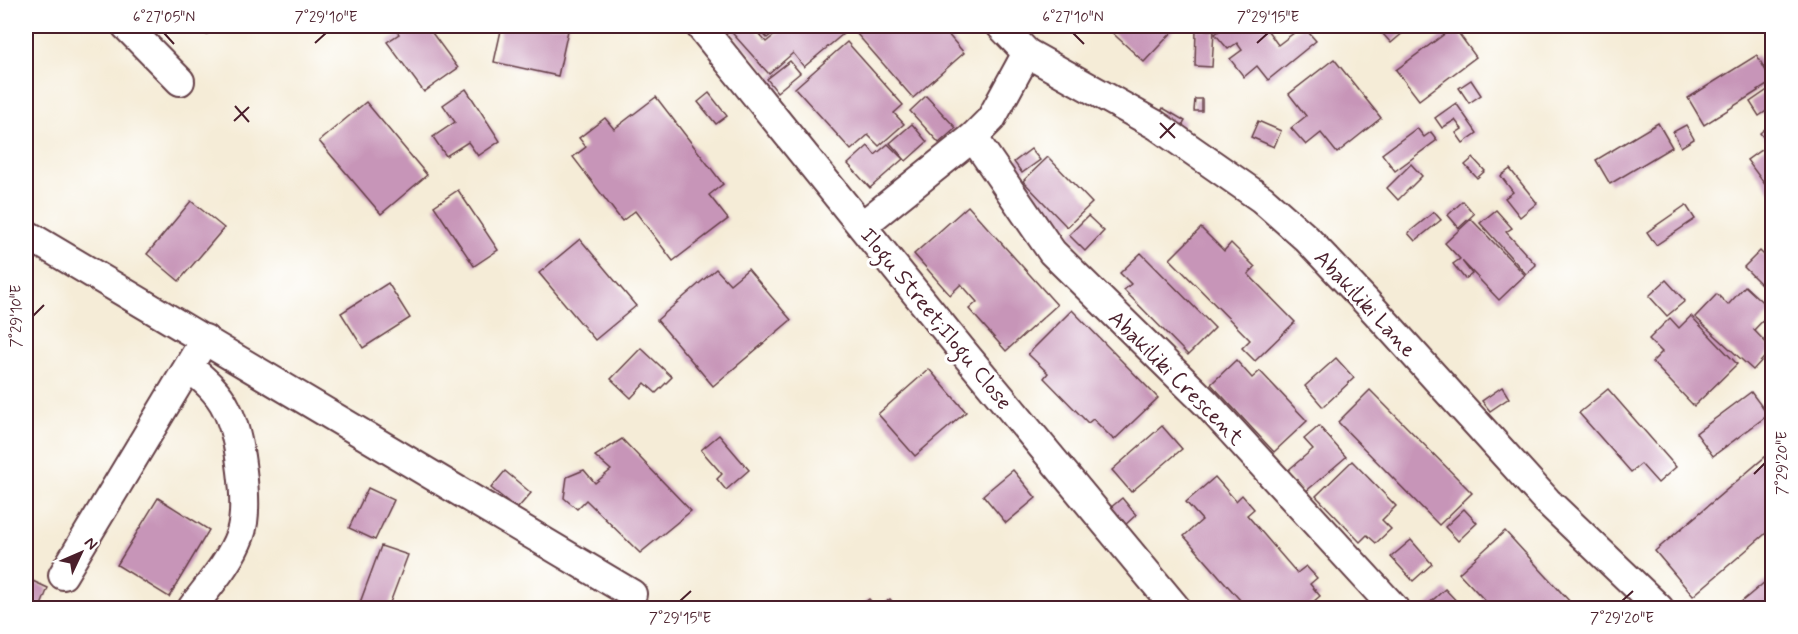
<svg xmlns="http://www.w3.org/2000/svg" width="1798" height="634" font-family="Mynerve,sans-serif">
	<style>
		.building { fill: #c795b8 }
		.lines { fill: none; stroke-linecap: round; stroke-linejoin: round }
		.street-casing { stroke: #643e45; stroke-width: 32 }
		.street { stroke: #fff; stroke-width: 28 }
		.ticks { fill: none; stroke: #4a1f2b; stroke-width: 2 }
		.labels { text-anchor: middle; stroke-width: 6; stroke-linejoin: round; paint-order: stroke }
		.street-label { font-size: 22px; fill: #4a1f2b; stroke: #fff }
		.neatline { fill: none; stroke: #4a1f2b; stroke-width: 2 }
		.ticks-label { font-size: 15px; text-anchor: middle; fill: #4a1f2b }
	</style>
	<rect width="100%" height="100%" fill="#fff"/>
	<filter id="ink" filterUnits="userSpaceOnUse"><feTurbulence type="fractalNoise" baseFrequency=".0167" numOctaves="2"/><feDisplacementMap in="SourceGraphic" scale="12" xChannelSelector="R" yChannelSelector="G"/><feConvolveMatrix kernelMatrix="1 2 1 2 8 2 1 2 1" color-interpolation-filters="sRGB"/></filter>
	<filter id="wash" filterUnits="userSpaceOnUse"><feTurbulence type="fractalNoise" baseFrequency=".008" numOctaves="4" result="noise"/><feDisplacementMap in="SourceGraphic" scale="24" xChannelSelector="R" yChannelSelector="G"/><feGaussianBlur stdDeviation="1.35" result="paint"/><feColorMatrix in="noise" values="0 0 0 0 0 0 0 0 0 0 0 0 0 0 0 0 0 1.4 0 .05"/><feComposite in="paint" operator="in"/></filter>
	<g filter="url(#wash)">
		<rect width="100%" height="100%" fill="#f5ecd7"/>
		<g id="blocks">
			<g class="building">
				<polygon points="200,26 218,26 207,34"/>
				<polygon points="393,26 427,26 458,68 424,92 387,42 399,34"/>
				<polygon points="502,26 569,26 558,76 494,62"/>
				<polygon points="726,26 752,26 766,42 786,26 835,26 843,34 804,67 793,53 769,74"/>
				<polygon points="756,26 781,26 767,38"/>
				<polygon points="850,26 941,26 964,53 913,98"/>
				<polygon points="1105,26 1178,26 1144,62"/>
				<polygon points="1226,26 1275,26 1268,31 1278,45 1303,26 1316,41 1268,80 1257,66 1244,77 1230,59 1242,50 1237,43 1228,49 1215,34"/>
				<polygon points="1363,26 1411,26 1391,43 1376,26 1369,32"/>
				<polygon points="1454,27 1476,57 1419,100 1396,70"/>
				<polygon points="1196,29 1214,30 1212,67 1195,66"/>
				<polygon points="847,42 903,105 894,113 904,124 879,146 868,135 851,150 795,88"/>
				<polygon points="1757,55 1772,82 1704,125 1688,98"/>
				<polygon points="1334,59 1381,118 1337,153 1321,133 1306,145 1291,128 1306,116 1289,94"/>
				<polygon points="790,61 800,73 777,92 767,79"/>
				<polygon points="1471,80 1481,95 1469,103 1459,88"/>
				<polygon points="1772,87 1772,107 1759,116 1750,102"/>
				<polygon points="466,89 500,141 478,156 468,142 446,156 433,137 455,122 443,105"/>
				<polygon points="709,93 727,116 716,124 698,102"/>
				<polygon points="926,96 956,128 939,143 910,111"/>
				<polygon points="656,97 723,184 709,195 728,219 673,261 635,211 622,221 573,157 586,147 579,138 605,118 614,129"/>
				<polygon points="1195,99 1202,99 1202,111 1194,111"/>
				<polygon points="366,102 427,175 381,214 319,141"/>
				<polygon points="1456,103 1477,133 1463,143 1456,133 1462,129 1455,120 1442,128 1435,118"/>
				<polygon points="1163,108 1185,121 1178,133 1156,120"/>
				<polygon points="1258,121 1281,131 1274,147 1251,137"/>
				<polygon points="1658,123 1672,147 1610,184 1596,160"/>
				<polygon points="1772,123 1772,194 1747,160 1769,144 1760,133"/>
				<polygon points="912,124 927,142 906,161 890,143"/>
				<polygon points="1686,125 1694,139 1681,147 1673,132"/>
				<polygon points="1417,128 1424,137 1431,132 1437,140 1395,171 1382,154"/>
				<polygon points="888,144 903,159 870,188 848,164 868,146 875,155"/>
				<polygon points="1031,149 1040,160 1022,173 1014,162"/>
				<polygon points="1048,157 1092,203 1067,227 1023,181"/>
				<polygon points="1473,158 1485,171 1477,178 1465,165"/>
				<polygon points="1411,164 1422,176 1398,200 1387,188"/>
				<polygon points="1510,169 1537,203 1520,217 1505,198 1513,192 1501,176"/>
				<polygon points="458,190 498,250 474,266 434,206"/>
				<polygon points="191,201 224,228 179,281 147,254"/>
				<polygon points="1463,201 1474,214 1459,228 1448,215"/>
				<polygon points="1686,205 1695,219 1656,245 1647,232"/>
				<polygon points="968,206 1057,305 1006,351 969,309 977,302 961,284 950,295 914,254"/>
				<polygon points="1496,210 1512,228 1506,232 1536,265 1526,274 1480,223"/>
				<polygon points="1434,212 1441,220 1415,241 1408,233"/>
				<polygon points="1088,216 1104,231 1085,251 1069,235"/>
				<polygon points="1471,219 1525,275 1499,300 1462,261 1472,274 1465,279 1453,264 1460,259 1445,243"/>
				<polygon points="1201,228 1224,251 1231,243 1255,267 1248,274 1295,322 1255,361 1242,348 1250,340 1170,259"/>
				<polygon points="580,239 636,306 595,340 539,273"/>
				<polygon points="1772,246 1772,295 1744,267 1760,251 1764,255"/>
				<polygon points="1141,253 1215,328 1188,355 1124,290 1131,284 1120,273"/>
				<polygon points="716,269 730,284 748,269 791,320 713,386 657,320"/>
				<polygon points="1666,280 1685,301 1667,316 1649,296"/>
				<polygon points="388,283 410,318 363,348 341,313"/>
				<polygon points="1745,286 1772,311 1754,330 1772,349 1753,370 1695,317 1717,294 1728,305"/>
				<polygon points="1072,310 1158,398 1114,440 1093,419 1088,423 1044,378 1048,373 1028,354"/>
				<polygon points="1691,316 1737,364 1694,406 1652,362 1662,352 1649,339 1670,318 1679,328"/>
				<polygon points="641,348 672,377 656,393 645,383 631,398 611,379"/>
				<polygon points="1336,358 1354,378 1323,407 1305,386"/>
				<polygon points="1236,360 1252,378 1260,371 1307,421 1274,452 1211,384"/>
				<polygon points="929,369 966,412 915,456 878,414"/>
				<polygon points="1502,387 1509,398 1490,411 1482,401"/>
				<polygon points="1608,389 1676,467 1658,483 1641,464 1631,472 1579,413"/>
				<polygon points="1370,390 1472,493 1439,525 1338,422"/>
				<polygon points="1751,392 1768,415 1713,456 1696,433"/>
				<polygon points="1162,426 1182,449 1131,492 1112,470"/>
				<polygon points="1319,426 1346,457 1304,493 1286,472 1313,449 1304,439"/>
				<polygon points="719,435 749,470 726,490 717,479 722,474 701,450"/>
				<polygon points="622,439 691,511 640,553 586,500 577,509 564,498 567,477 584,470 595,483 611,470 595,456"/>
				<polygon points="1772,451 1772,528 1693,596 1655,551"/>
				<polygon points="1352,461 1396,506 1382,520 1391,529 1376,543 1367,535 1360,542 1316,496"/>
				<polygon points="1013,470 1036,498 1006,523 983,495"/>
				<polygon points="505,471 531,493 517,509 491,488"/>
				<polygon points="1215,477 1236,501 1242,495 1254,509 1247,515 1297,573 1306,566 1317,578 1310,584 1320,596 1306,608 1282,608 1277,603 1271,608 1247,608 1184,536 1202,520 1186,502"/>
				<polygon points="368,488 394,500 375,540 349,528"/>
				<polygon points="158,498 209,530 169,597 117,565"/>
				<polygon points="1122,498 1136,515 1124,526 1109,509"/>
				<polygon points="1464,509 1477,523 1458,541 1445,527"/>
				<polygon points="1505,531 1570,602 1562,608 1492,608 1459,573"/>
				<polygon points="1411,540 1432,564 1413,581 1391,557"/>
				<polygon points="381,546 408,555 388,608 358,608"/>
				<polygon points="1772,576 1772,608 1734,608"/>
				<polygon points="26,578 48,588 40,608 26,608"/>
				<polygon points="1445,589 1463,608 1424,608"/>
				<polygon points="869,599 877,608 857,608"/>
				<polygon points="890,599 898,608 878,608"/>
			</g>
		</g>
	</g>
	<g filter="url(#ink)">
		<use href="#blocks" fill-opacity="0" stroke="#643e45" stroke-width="1.5"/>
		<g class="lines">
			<g class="street-casing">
				<g id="street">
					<polyline points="126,26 180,81"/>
					<polyline points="700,26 965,354 1176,608"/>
					<polyline points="1001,26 1027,53 1156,125 1262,199 1306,238 1375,311 1547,501 1659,608"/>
					<polyline points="973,137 1052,252 1206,403 1394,608"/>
					<polyline points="863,225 973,137 991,119 1027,53"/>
					<polyline points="26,234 632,594"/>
					<path d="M 189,367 C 203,379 218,391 226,408 C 240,434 250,508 240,535 C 230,562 209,585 192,608"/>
					<polyline points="63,575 205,339"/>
				</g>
			</g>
			<use href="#street" class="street"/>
		</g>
	</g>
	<path class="ticks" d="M 164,33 L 174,44M 1073,33 L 1084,44M 315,43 L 326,33M 1257,43 L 1268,33M 235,106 L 249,122M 234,121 L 249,107M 1160,123 L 1175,138M 1160,138 L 1175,123M 33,316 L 44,305M 1754,474 L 1765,463M 680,601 L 691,591M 1622,601 L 1633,591"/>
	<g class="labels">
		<g class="street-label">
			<text transform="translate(1366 303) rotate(47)" y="8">Abakiliki Lane</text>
			<text transform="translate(937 318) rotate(51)" y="8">Ilogu Street;Ilogu Close</text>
			<text transform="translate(1177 377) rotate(45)" y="8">Abakiliki Crescent</text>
		</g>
	</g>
	<rect width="1798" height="634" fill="none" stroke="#fff" stroke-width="66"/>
	<g transform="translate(81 553) rotate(46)" stroke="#ffffff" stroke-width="4.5" paint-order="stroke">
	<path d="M0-4.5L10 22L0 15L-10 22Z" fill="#4a1f2b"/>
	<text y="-9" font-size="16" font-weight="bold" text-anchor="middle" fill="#4a1f2b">N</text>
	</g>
	<rect x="33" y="33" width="1732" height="568" class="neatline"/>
	<g class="ticks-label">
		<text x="164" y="22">6°27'05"N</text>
		<text x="326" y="22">7°29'10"E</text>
		<text x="1073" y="22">6°27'10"N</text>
		<text x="1268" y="22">7°29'15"E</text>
		<text transform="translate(16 316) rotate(-90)" y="5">7°29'10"E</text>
		<text transform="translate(1782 463) rotate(-90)" y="5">7°29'20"E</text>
		<text x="680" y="623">7°29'15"E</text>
		<text x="1622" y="623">7°29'20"E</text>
	</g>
</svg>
